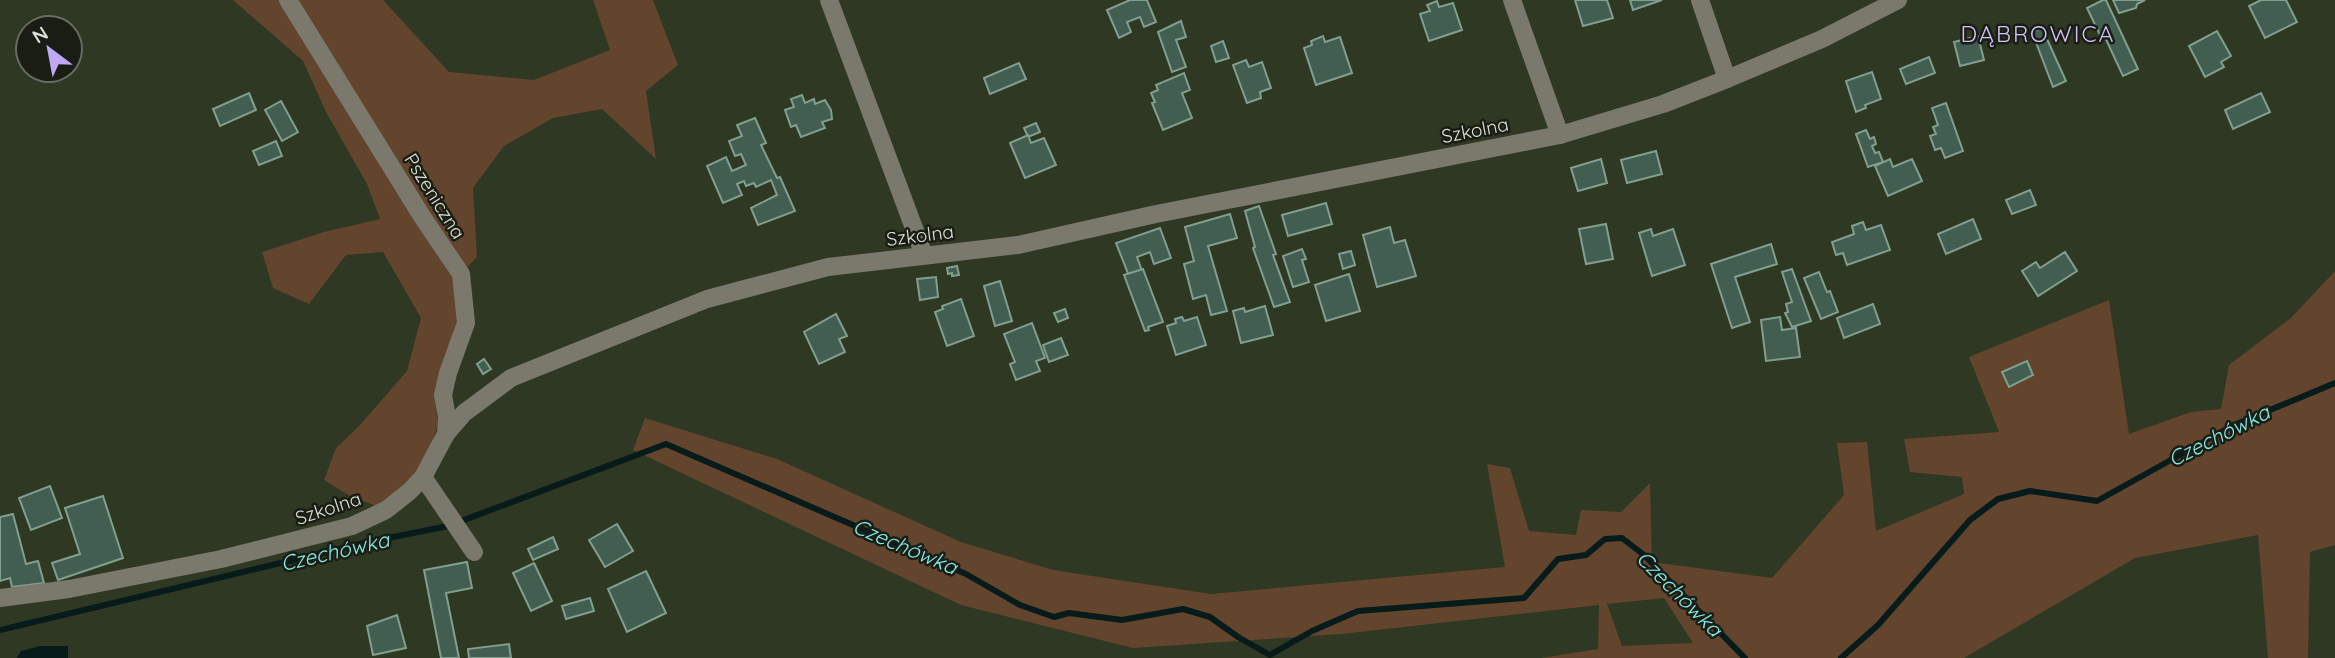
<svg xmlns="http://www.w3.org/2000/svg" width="2335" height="658" font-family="Quicksand,sans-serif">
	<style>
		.green { fill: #62452c; fill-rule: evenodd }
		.water { fill: #071b1b }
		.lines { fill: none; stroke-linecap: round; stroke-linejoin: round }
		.stream { stroke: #071b1b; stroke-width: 6 }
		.building { fill: #425e50; stroke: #819f8f; stroke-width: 2 }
		.minor { stroke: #7b786c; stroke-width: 18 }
		.labels { text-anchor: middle; stroke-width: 5; stroke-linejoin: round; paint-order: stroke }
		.street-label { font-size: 19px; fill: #dbe2d4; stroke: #191d14 }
		.water-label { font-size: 21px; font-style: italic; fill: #83ebeb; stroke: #191d14 }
		.quarter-label { font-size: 23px; letter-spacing: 2px; fill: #cfc0f9; stroke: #191d14 }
	</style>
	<rect width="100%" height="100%" fill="#2e3822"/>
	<g class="green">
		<polygon points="233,0 383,0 449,72 534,80 610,50 593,0 653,0 678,65 646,91 656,159 602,109 553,118 504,146 473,188 477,257 461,274 459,326 435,398 438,424 430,451 407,484 376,506 350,496 324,480 336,448 360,425 407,371 421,318 383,252 346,255 309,304 273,288 262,252 324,232 380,219 367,184 326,112 303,61"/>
		<path d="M 2335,271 L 2335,545 L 2310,552 L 2308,658 L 2268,658 L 2258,535 L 2135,558 L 1964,658 L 1541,658 L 1598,649 L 1599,605 L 1342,634 L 1133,648 L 961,605 L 633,450 L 645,418 L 777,459 L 961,542 L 1053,570 L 1211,594 L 1505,567 L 1487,464 L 1510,468 L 1529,531 L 1576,535 L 1581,510 L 1621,512 L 1650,483 L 1652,562 L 1772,578 L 1844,495 L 1837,443 L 1867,442 L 1876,531 L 1964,494 L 1962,477 L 1910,472 L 1904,439 L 1999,432 L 1969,357 L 2109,300 L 2129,434 L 2191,412 L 2221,409 L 2229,365 L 2291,318 ZM 1664,598 L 1693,643 L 1622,646 L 1607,604 Z"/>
	</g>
	<polygon class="water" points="40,646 68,646 68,658 17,658 21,651"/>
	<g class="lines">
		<g class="stream">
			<polyline points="0,630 373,541 448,526 666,444 966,574 1020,605 1054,617 1069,613 1122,620 1183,609 1210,617 1238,637 1270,655 1312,631 1358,611 1524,598 1558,559 1586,555 1605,539 1622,538 1644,555 1745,658"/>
			<polyline points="1841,658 1878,625 1970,520 1998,499 2030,491 2097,501 2232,426 2335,383"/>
		</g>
	</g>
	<g class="building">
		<polygon points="1130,0 1147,0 1156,22 1144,27 1140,17 1127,22 1131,32 1119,38 1107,10"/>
		<polygon points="1575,0 1607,0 1613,18 1583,26"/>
		<polygon points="1630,0 1662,0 1633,10"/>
		<polygon points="2103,0 2106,0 2138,69 2123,76 2103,33 2100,35 2087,8"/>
		<polygon points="2113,0 2145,0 2137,4 2136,8 2119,13"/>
		<polygon points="2261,0 2286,0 2297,22 2265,38 2249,6"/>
		<polygon points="1437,1 1439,7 1453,3 1462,30 1429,41 1420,14 1430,11 1427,5"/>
		<polygon points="1181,21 1186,37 1176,40 1186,67 1172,72 1158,32"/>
		<polygon points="2042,28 2066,81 2053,87 2032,32"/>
		<polygon points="2217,31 2231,56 2221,62 2224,67 2205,77 2189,46"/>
		<polygon points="1323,36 1325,42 1340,37 1352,73 1316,85 1304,48 1312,45 1311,41"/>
		<polygon points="1978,36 1984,60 1960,66 1954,42"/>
		<polygon points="1223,41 1229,58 1216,62 1211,46"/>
		<polygon points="1929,57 1935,73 1906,84 1900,69"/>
		<polygon points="1246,60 1249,67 1262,62 1271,88 1260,92 1261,98 1247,103 1233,65"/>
		<polygon points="1019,63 1026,79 990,94 984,78"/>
		<polygon points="1872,72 1881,99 1865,105 1866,108 1856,112 1846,81"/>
		<polygon points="1184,73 1190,90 1182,93 1192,118 1163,130 1152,103 1155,102 1151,93 1158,90 1156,85"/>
		<polygon points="249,93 256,110 220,126 213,109"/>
		<polygon points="2261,93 2270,112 2233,129 2225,110"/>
		<polygon points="802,95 805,103 814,99 815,104 825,100 831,110 832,119 822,122 825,128 801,137 796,125 791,127 785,110 794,107 791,99"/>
		<polygon points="281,101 298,132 282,141 265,110"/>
		<polygon points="1946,103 1963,151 1945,158 1941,148 1935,150 1930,136 1936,134 1933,127 1938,125 1932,108"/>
		<polygon points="755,118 766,143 761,145 777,178 780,177 795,211 758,225 751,208 777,195 771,180 756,187 754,183 746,186 744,181 737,184 742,195 723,203 707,166 726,157 732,171 746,165 741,154 735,156 729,141 742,136 737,125"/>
		<polygon points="1036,123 1040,132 1028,137 1024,128"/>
		<polygon points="1866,130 1870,139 1874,137 1876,144 1872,146 1875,153 1879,152 1883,162 1868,167 1856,134"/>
		<polygon points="1028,135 1031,143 1044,138 1056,165 1025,178 1010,143"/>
		<polygon points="276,141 282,156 259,165 253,151"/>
		<polygon points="1656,151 1662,174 1627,183 1621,160"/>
		<polygon points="1601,159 1607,183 1578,191 1571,168"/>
		<polygon points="1890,159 1893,167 1912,159 1922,181 1888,196 1875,166"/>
		<polygon points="2030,190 2036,205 2012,214 2006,200"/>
		<polygon points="1326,203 1332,224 1288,236 1282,215"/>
		<polygon points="1259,206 1276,254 1273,255 1290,302 1274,307 1253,248 1255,247 1245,211"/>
		<polygon points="1230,214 1237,238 1208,246 1227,311 1211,315 1206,295 1193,299 1184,264 1194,261 1185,227"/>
		<polygon points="1973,219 1981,239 1946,254 1938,234"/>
		<polygon points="1863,222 1866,230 1881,225 1890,250 1847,265 1843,253 1836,255 1832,242 1854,234 1852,226"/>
		<polygon points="1606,224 1613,259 1586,264 1579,229"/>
		<polygon points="1390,227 1394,243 1405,240 1416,276 1377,287 1363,235"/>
		<polygon points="1160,228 1171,258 1154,264 1150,252 1137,257 1142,271 1129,276 1116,243"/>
		<polygon points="1651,229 1653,236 1673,229 1685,265 1652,276 1639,233"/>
		<polygon points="1771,244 1777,264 1735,277 1750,322 1732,328 1711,264"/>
		<polygon points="1302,249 1306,259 1302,260 1309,282 1293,287 1283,256"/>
		<polygon points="1351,251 1355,265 1343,269 1339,254"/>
		<polygon points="2065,252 2077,271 2038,296 2022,271 2036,262 2040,268"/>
		<polygon points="957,266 959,275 952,276 952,273 948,274 947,268"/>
		<polygon points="1143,269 1163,322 1148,327 1149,330 1145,331 1124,275"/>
		<polygon points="1792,269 1811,321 1792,327 1785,313 1788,312 1786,304 1792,302 1782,272"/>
		<polygon points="1819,272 1827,292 1830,291 1838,312 1821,319 1804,278"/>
		<polygon points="1349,274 1360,311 1326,321 1315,285"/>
		<polygon points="936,277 938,297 920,300 917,279"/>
		<polygon points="1000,281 1012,321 995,326 984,286"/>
		<polygon points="961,299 974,336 947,346 935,312 943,309 942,306"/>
		<polygon points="1873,304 1880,324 1844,338 1837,318"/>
		<polygon points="1265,306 1273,335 1241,343 1233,311 1244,308 1245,312"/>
		<polygon points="1065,309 1068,318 1058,322 1054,313"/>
		<polygon points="836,314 847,336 839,339 845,352 819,364 804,332"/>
		<polygon points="1182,317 1184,321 1197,317 1206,345 1176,355 1167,326 1176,323 1175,319"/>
		<polygon points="1780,317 1782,330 1796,328 1800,357 1766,361 1761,320"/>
		<polygon points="1032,323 1045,358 1036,361 1040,371 1016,380 1010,364 1015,362 1004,334"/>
		<polygon points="1061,338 1068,355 1049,362 1043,345"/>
		<polygon points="484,359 491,369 483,374 477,364"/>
		<polygon points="2027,361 2033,375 2009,387 2002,372"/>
		<polygon points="50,486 62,518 31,530 19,498"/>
		<polygon points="103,496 123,558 58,580 52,563 80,554 65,508"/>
		<polygon points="13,514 26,564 38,561 44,583 12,587 10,578 0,581 0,517"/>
		<polygon points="617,524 633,551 605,567 589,540"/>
		<polygon points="553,537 558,549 533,560 528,549"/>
		<polygon points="467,562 472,588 446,593 459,658 441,658 424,570"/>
		<polygon points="534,563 552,601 531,611 513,573"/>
		<polygon points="646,571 666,613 627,632 608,589"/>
		<polygon points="590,598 594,611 566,619 562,606"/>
		<polygon points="397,615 406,648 373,655 367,626"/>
		<polygon points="509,644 511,658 469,658 468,649"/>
	</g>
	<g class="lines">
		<g class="minor">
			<polyline points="288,0 423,218 461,274 466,323 448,373 443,395 447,417 446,434"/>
			<polyline points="829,0 924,255"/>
			<polyline points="1512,0 1560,135"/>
			<polyline points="1700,0 1727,79"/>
			<polyline points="423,477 474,552"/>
			<polyline points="0,598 69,589 221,559 352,526 386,510 410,491 423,477 446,434 464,413 511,378 707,299 828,267 1018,245 1156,214 1560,135 1663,104 1727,79 1822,39 1898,0"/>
		</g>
	</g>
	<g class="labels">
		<g class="street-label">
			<text transform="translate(1475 130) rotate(-11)" y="7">Szkolna</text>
			<text transform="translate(435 196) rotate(58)" y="7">Pszeniczna</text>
			<text transform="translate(920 235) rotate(-7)" y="7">Szkolna</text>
			<text transform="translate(328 508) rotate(-18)" y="7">Szkolna</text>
		</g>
		<g class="water-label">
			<text transform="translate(2219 436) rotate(-27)" y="7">Czechówka</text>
			<text transform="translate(905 547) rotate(23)" y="7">Czechówka</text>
			<text transform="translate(335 552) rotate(-13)" y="7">Czechówka</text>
			<text transform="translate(1679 594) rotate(45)" y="7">Czechówka</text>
		</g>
		<g class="quarter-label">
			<text x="2038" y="42">DĄBROWICA</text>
		</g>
	</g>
	<g transform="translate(49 49) rotate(328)"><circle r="33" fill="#191d14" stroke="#676c61" stroke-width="2"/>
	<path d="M0-5L12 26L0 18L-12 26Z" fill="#bfa9f4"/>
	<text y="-10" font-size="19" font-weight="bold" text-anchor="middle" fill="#dbe2d4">N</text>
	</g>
</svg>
